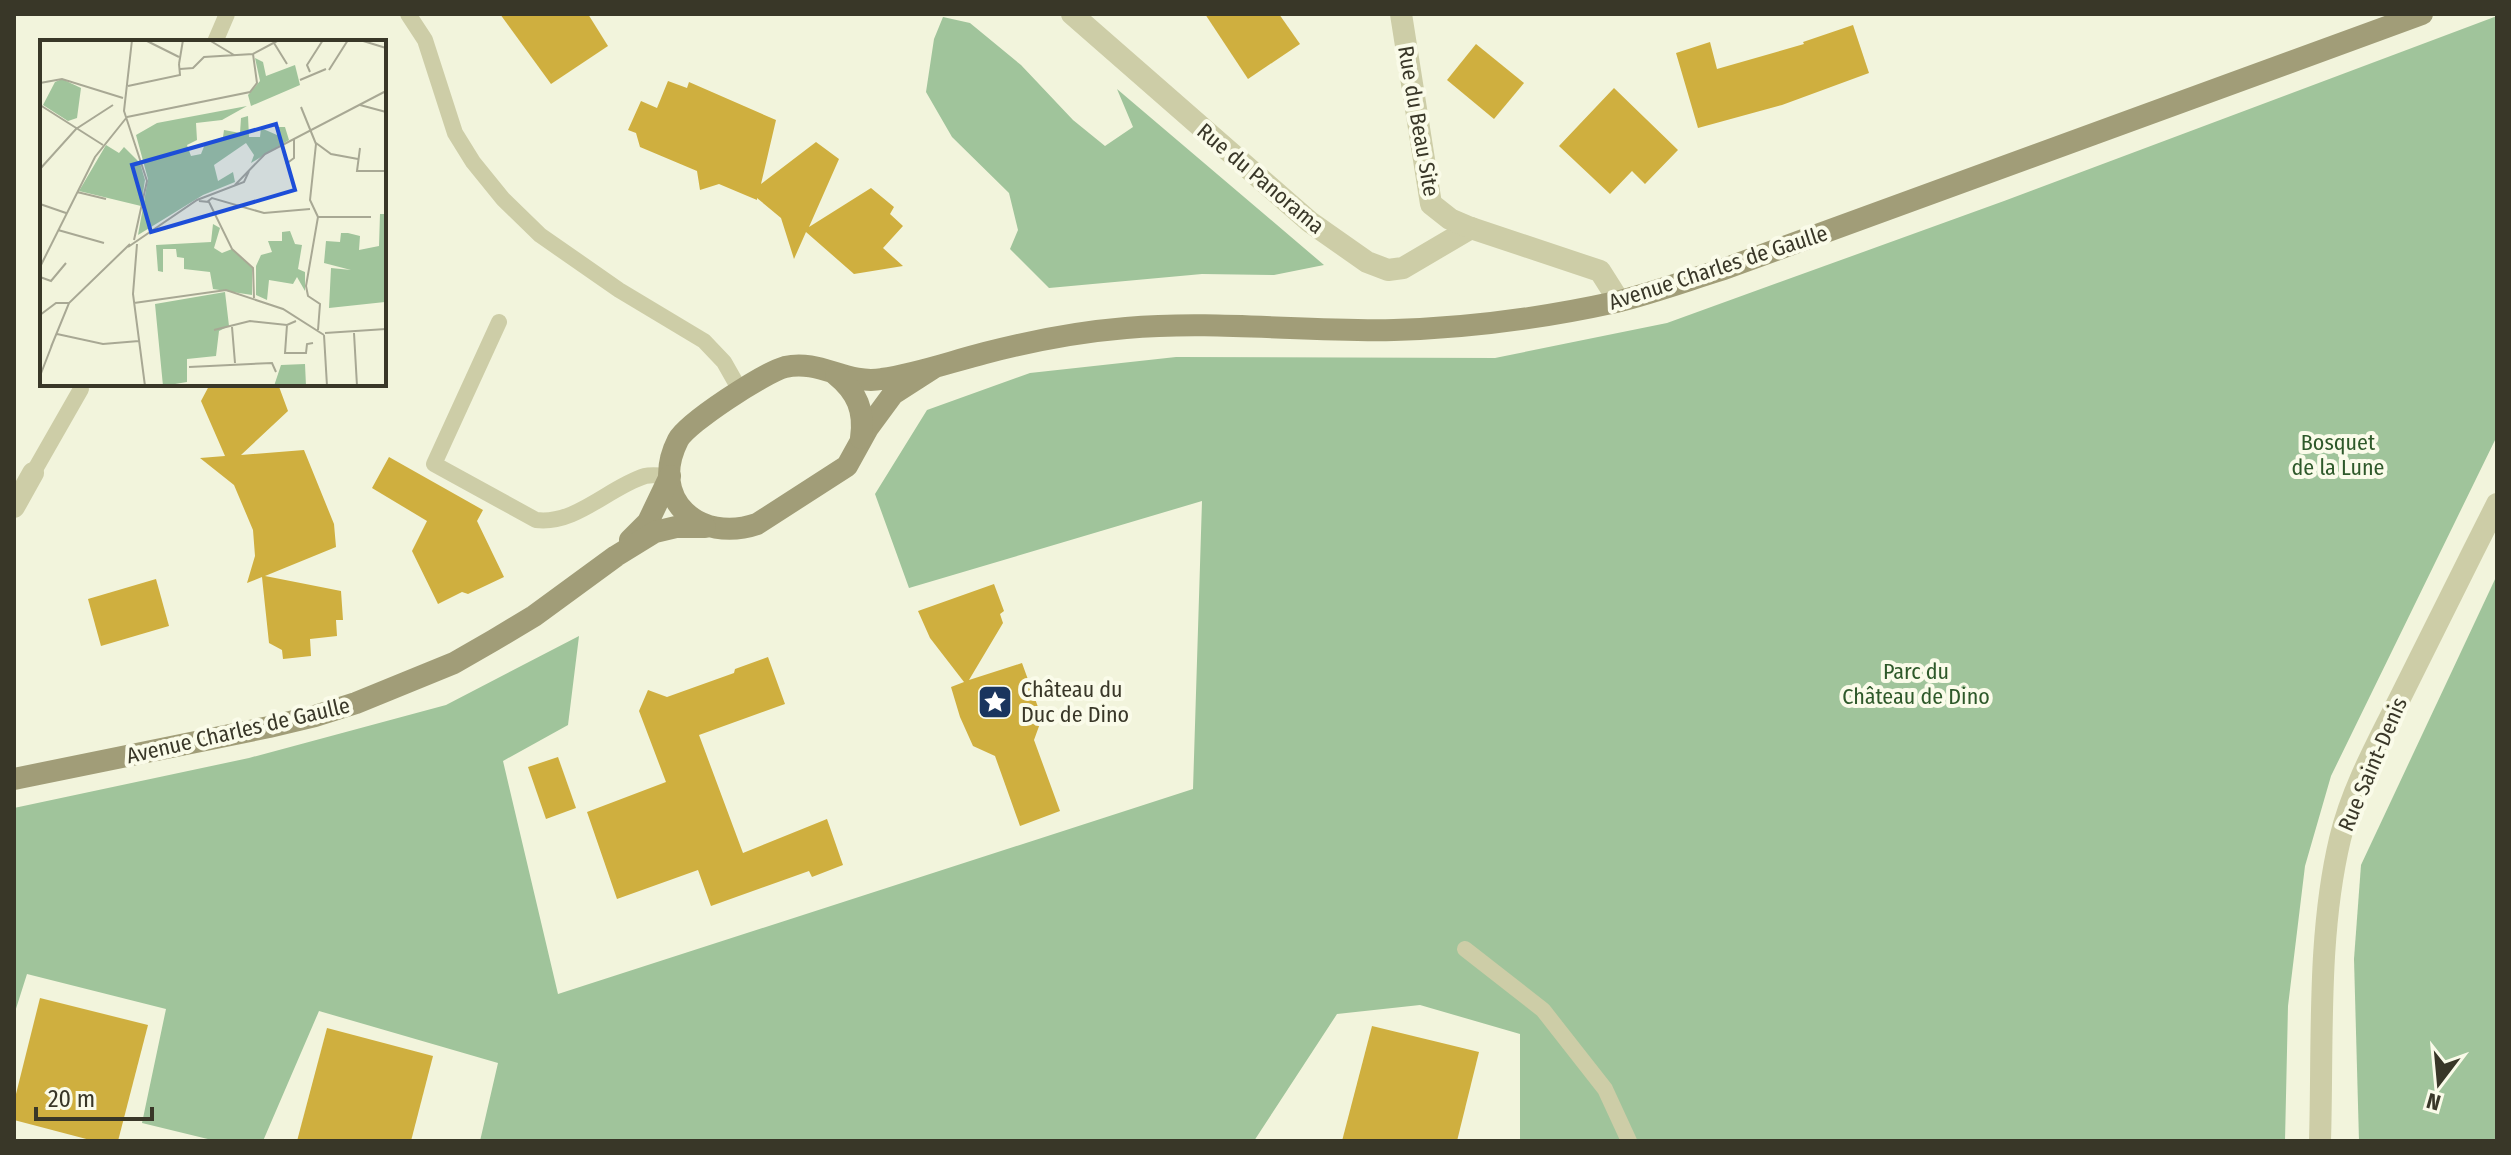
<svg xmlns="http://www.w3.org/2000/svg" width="2511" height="1155" font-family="'Fira Sans Condensed',sans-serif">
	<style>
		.green { fill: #a0c49b }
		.building { fill: #cfaf3f }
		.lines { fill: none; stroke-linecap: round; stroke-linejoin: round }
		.service { stroke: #cdcda7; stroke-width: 16 }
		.minor { stroke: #cdcda7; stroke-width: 22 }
		.secondary { stroke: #a19d78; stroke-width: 22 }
		.labels { text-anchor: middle; stroke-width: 8; stroke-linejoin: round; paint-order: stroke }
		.street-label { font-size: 22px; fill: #393728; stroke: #fafbe9 }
		.park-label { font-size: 22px; fill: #2e592a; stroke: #fafbe9 }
		.poi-label { font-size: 22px; fill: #393728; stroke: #fafbe9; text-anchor: start }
		.inset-road { fill: none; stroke: #a8a894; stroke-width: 2 }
		.view { fill: #1d4ed8; fill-opacity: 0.15; stroke: #1d4ed8; stroke-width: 4 }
		.inset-edge { fill: none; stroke: #393728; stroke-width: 4 }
	</style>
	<rect width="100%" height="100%" fill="#f2f4dc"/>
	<g class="green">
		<polygon points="2497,16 2497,436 2331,776 2305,866 2288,1006 2285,1141 1520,1141 1520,1034 1420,1005 1337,1014 1254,1141 480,1141 498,1063 319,1011 263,1141 216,1141 142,1123 166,1009 27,974 14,1015 14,808 249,758 446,705 579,636 568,725 503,761 558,994 1193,789 1202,501 909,588 875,494 927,410 1030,373 1176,357 1495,358 1667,323 2004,201"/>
		<polygon points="943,17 970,23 1021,65 1073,120 1105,146 1133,127 1117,89 1324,265 1274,275 1202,274 1049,288 1010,249 1018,230 1009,193 952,137 926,92 934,39"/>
		<polygon points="2497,575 2497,1141 2359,1141 2354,959 2361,865"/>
	</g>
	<g class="building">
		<polygon points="500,14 588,14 608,46 551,84"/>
		<polygon points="1205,14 1279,14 1300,44 1248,79"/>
		<polygon points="1853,25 1869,73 1782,105 1698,128 1676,53 1710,42 1717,69 1804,44 1803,42"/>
		<polygon points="1476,44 1524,83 1494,119 1447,80"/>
		<polygon points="668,81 687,88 689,82 776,120 761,184 816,142 839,159 809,227 871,188 894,207 890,214 903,226 883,248 903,266 854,274 806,232 794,259 781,218 757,198 757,200 719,184 700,190 697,171 640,147 636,133 628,130 641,101 657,108"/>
		<polygon points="1614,88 1678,150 1645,184 1632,171 1610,194 1559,146"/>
		<polygon points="210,384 278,384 288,411 241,455 304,450 334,524 336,547 265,576 341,591 343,620 336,620 337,636 310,639 311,656 283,659 282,650 269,643 262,577 247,583 255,556 253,530 234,485 200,458 225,456 201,401"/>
		<polygon points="389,457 483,510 477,521 504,577 468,594 462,592 438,604 412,551 427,521 372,488"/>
		<polygon points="156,579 169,626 101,646 88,599"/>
		<polygon points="994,584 1004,611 1000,614 1003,623 969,680 1022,663 1042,718 1034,740 1060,811 1020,826 995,756 973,746 960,717 951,687 964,682 930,638 918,611"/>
		<polygon points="768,657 785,704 699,735 743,853 827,819 843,865 812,877 809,871 711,906 698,870 617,899 587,812 666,782 639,711 648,690 667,697 734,673 735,669"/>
		<polygon points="558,757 576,808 546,819 528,767"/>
		<polygon points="40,998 148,1025 118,1141 94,1141 14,1120 14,1102"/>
		<polygon points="1372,1026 1479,1052 1457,1141 1342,1141"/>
		<polygon points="327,1028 433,1056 411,1141 297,1141"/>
	</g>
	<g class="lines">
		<g class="service">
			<polyline points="408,14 425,40 455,133 473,162 503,199 540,235 619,290 704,341 724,362 741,392"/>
			<polyline points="215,42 227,14"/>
			<path d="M 499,322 L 434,464 L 536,520 C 576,525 609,487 645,476 C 652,474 662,476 670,476"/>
			<polyline points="33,473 81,389"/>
			<polyline points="1465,949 1543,1010 1605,1089 1629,1141"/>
		</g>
		<g class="minor">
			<polyline points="1072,14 1310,222 1367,262 1388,270 1403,268 1471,228"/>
			<polyline points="1401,14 1431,204 1450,219 1471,228 1600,271 1619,301"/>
			<polyline points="14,507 33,473"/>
			<path d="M 2320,1141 C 2323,1041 2317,936 2340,839 C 2352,788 2379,740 2402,694 C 2434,630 2465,567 2497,504"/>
		</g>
		<g class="secondary">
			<path d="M 935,367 L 893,394 L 868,428 L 847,466 L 757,524 C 699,544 648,499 678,440 C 688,422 764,373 785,367 C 820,359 846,385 882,379 C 917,374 950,362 985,353 C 1031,341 1078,332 1126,328 C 1215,320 1304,332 1394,330 C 1469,328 1543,318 1616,302 C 1653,293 1688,280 1724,269 L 2422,14"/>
			<path d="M 836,375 C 857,392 865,411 861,438"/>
			<polyline points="630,540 648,522 670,476"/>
			<polyline points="14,779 269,727 315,716 356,703 454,663 494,640 534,616 616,556 655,532 676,527 705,527"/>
		</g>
	</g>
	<defs>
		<g id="sight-square" transform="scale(1.8)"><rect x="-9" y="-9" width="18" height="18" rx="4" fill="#1a355e" stroke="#fafbe9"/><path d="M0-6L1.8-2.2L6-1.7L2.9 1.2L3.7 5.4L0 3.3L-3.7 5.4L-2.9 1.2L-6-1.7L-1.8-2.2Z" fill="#fff"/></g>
	</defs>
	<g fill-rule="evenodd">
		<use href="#sight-square" x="995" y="702"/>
	</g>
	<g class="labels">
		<g class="street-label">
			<text transform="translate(1419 121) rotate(80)" y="8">Rue du Beau Site</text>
			<text transform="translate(1261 178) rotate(40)" y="8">Rue du Panorama</text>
			<text transform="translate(1718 267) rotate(-18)" y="8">Avenue Charles de Gaulle</text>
			<text transform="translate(238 730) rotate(-13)" y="8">Avenue Charles de Gaulle</text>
			<text transform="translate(2372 764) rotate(-67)" y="8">Rue Saint-Denis</text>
		</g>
		<g class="park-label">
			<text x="2338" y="450">Bosquet<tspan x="2338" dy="25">de la Lune</tspan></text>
			<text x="1916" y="679">Parc du<tspan x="1916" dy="25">Château de Dino</tspan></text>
		</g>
		<g class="poi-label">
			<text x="1021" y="697">Château du<tspan x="1021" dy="25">Duc de Dino</tspan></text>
		</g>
	</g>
	<g transform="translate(40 40)">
		<rect width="346" height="346" fill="#f2f4dc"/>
		<path d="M 215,18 L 223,22 L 226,36 L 255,25 L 260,45 L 211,66 L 208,55 L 220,41 ZM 22,39 L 41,48 L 37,78 L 28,81 L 3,65 L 15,42 ZM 207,66 L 182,80 L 156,83 L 157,100 L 147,105 L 151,116 L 161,114 L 165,104 L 183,97 L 184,90 L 200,93 L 201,78 L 208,76 L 209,97 L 220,97 L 221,88 L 237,95 L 238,87 L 245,87 L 249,100 L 211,123 L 214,115 L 206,103 L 174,125 L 178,141 L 193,132 L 195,142 L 163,155 L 98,195 L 108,139 L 96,95 L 117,83 ZM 66,105 L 79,113 L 84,107 L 100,123 L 105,140 L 101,166 L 39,151 ZM 340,174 L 346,174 L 346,266 L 345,262 L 289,268 L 291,228 L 311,230 L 284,223 L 286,201 L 300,202 L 301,193 L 308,193 L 320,196 L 319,210 L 339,206 ZM 173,184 L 180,188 L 174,208 L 182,213 L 192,209 L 212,228 L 212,255 L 173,249 L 170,232 L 144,229 L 144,218 L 137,217 L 136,209 L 123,209 L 123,232 L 118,231 L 116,205 L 171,202 ZM 250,191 L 255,204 L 262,205 L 258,229 L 265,232 L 265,251 L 257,237 L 253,244 L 229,240 L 227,260 L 216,255 L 216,226 L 221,215 L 232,212 L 228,201 L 242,201 L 242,192 ZM 185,252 L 189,286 L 179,291 L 176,316 L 147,319 L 147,342 L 123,346 L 115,264 ZM 265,324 L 266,346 L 234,346 L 241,325 Z" fill="#a0c49b"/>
		<path class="inset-road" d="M 92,0 L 84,71 L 107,141 L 94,200M 105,0 L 139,17M 169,0 L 194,15M 320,0 L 346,8M 234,3 L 247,24M 139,24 L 143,0M 140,29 L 153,28 L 164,17 L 213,14 L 239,0M 289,30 L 308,0M 270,32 L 267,25 L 283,0M 260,40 L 286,29M 0,43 L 22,39 L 83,58M 88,46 L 140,35 L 139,24M 0,65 L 63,105M 320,65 L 346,72M 261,67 L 276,104 L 270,160 L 278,177 L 266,246 L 268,256 L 280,264 L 278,290M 87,77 L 210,52 L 217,43 L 213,14M 276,103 L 291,114 L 318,119M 320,108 L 317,131 L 346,131M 246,124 L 254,118 L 254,99M 0,129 L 36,89 L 73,65M 195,145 L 225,114 L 346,51M 37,152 L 66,159M 159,161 L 169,162 L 192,209 L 213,228 L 214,258M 167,162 L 172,158 L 224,173 L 270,169M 0,164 L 26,173M 278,177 L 331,177M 18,190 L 64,203M 97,204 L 93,254 L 105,346M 88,207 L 157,160 L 204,142 L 209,131M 0,227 L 55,117 L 87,77M 0,237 L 11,241 L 26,223M 94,263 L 186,250 L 243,269 L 284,295M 0,275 L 16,263 L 29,263M 247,285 L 245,313 L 266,313 L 267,304 L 273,303M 192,287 L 195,323M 174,290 L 210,281 L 247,285 L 256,281M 285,293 L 346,289M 314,293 L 317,346M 17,294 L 63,304 L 99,301M 284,295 L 287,346M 11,307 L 29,263 L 90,204M 149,327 L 232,323 L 236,332M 0,336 L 12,305"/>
		<path class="view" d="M 236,84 L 255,150 L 111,192 L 92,125 Z"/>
		<rect width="346" height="346" class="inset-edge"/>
	</g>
	<rect width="2511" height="1155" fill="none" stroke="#393728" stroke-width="32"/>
	<g transform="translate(2439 1083) rotate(196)" stroke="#fafbe9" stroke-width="6" paint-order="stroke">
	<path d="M0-6L14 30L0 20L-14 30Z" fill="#393728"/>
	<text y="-12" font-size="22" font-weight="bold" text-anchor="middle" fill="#393728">N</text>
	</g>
	<path d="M36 1107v12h116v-12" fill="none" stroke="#393728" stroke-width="4"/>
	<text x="48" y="1107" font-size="24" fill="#393728" stroke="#fafbe9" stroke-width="6" paint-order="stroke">20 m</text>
</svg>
